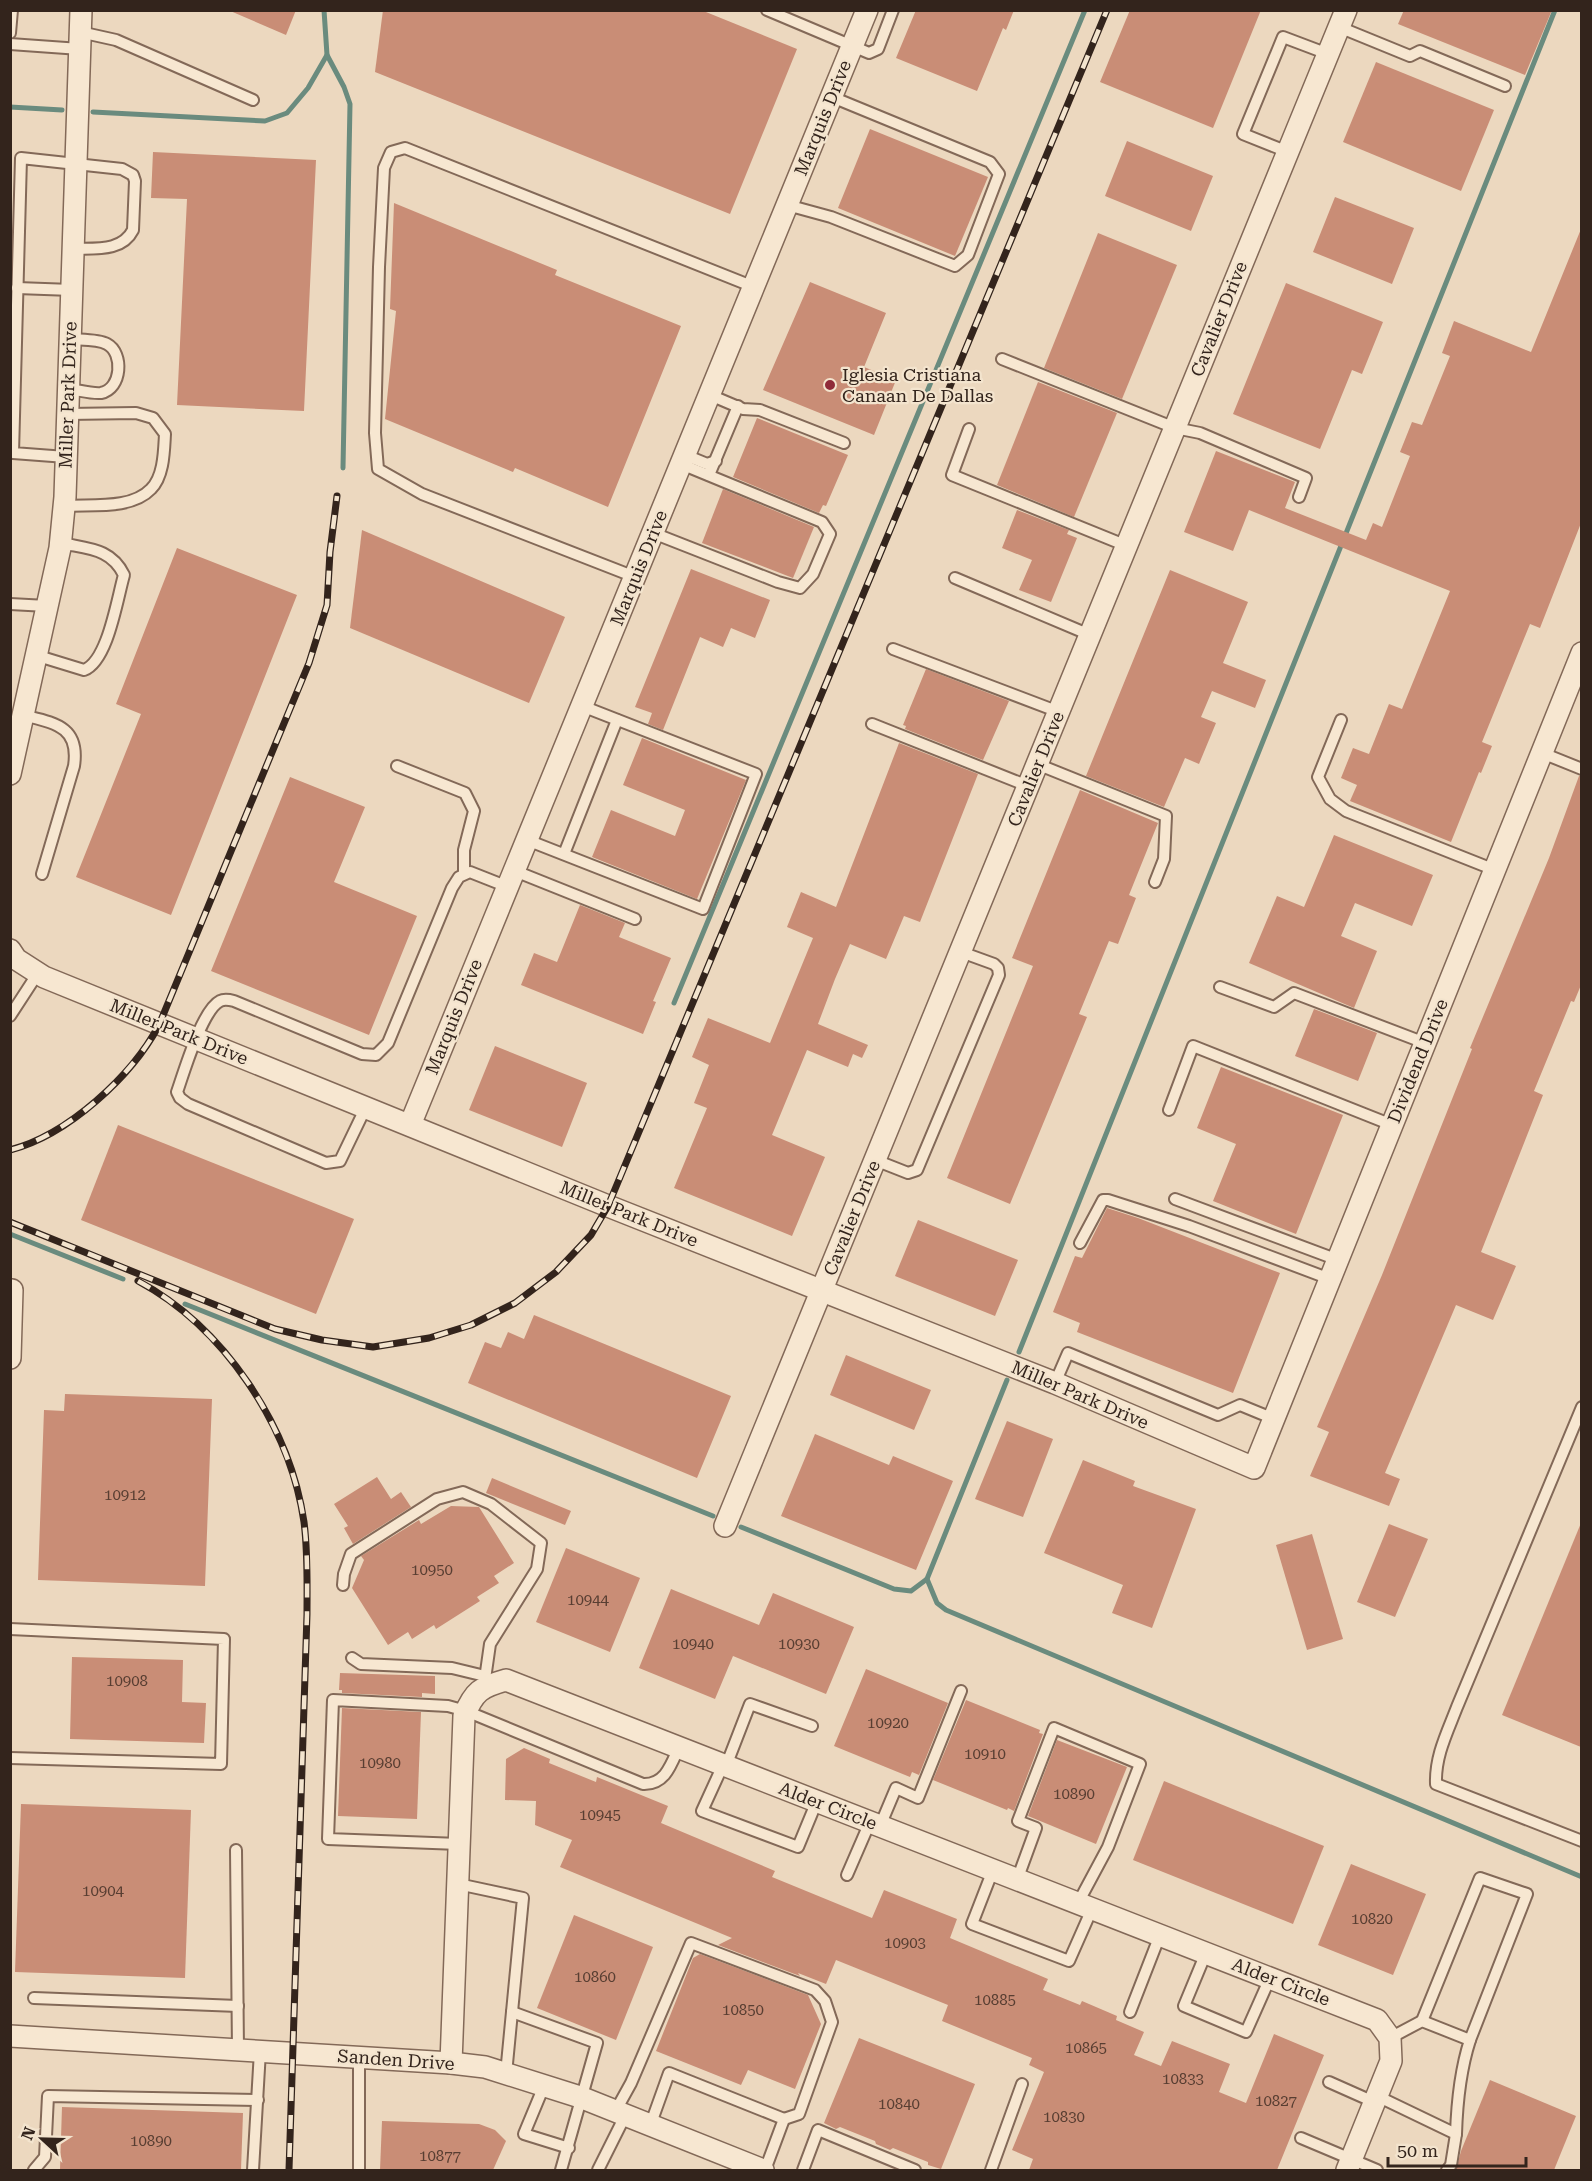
<svg xmlns="http://www.w3.org/2000/svg" width="1592" height="2181" font-family="'Roboto Serif',serif">
	<style>
		.lines { fill: none; stroke-linecap: round; stroke-linejoin: round }
		.stream { stroke: #6a8b7e; stroke-width: 5 }
		.building { fill: #c98d76 }
		.lane-casing { stroke: #836958; stroke-width: 14 }
		.street-casing { stroke: #836958; stroke-width: 24 }
		.lane { stroke: #f7e7d1; stroke-width: 10 }
		.street { stroke: #f7e7d1; stroke-width: 21 }
		.rail-casing { stroke: #33241c; stroke-width: 7 }
		.rail { stroke: #f3e4ce; stroke-width: 4.5; stroke-dasharray: 14; stroke-linecap: butt }
		.poi-dot { fill: #902b39; stroke: #f3e4ce; stroke-width: 2 }
		.labels { text-anchor: middle; stroke-width: 4.5; stroke-linejoin: round; paint-order: stroke }
		.number-label { font-size: 15px; fill: #583e32 }
		.street-label { font-size: 18px; fill: #33241c; stroke: #f3e4ce }
		.poi-label { font-size: 18px; fill: #33241c; stroke: #f3e4ce; text-anchor: start }
	</style>
	<rect width="100%" height="100%" fill="#ecd8bf"/>
	<g class="lines">
		<g class="stream">
			<polyline points="327,55 344,87 350,104 343,468"/>
			<polyline points="10,107 62,110"/>
			<polyline points="93,112 265,121 287,113 308,88 327,55 324,10"/>
			<polyline points="674,1003 1085,10"/>
			<polyline points="10,1234 123,1279"/>
			<polyline points="185,1304 713,1516"/>
			<polyline points="1019,1352 1555,10"/>
			<polyline points="741,1527 894,1589 911,1591 927,1579 1007,1380"/>
			<polyline points="927,1579 937,1603 946,1610 1582,1877"/>
		</g>
	</g>
	<g class="building">
		<polygon points="228,10 296,10 286,35"/>
		<polygon points="383,10 701,10 797,49 730,214 375,72"/>
		<polygon points="916,10 1014,10 1006,30 1003,28 977,91 896,58"/>
		<polygon points="1130,10 1261,10 1213,128 1100,82"/>
		<polygon points="1404,10 1552,10 1525,75 1398,24"/>
		<polygon points="1376,62 1494,110 1461,191 1343,142"/>
		<polygon points="870,129 988,177 955,256 838,208"/>
		<polygon points="1127,141 1213,176 1191,231 1105,196"/>
		<polygon points="153,152 316,160 304,411 177,405 187,199 151,198"/>
		<polygon points="1335,197 1414,228 1392,284 1313,252"/>
		<polygon points="394,203 557,270 555,275 681,326 608,507 515,468 513,472 385,419 396,311 390,309"/>
		<polygon points="1581,229 1581,523 1540,628 1530,624 1482,742 1492,746 1481,773 1479,772 1451,842 1350,801 1357,785 1341,778 1353,748 1369,754 1389,704 1402,709 1450,591 1249,510 1233,551 1184,532 1216,451 1295,482 1285,508 1366,540 1373,523 1382,527 1410,456 1400,452 1412,422 1422,425 1450,356 1442,353 1454,321 1531,352"/>
		<polygon points="1098,233 1177,265 1122,399 1044,368"/>
		<polygon points="810,282 886,313 864,367 896,380 874,435 763,390"/>
		<polygon points="1286,283 1383,322 1362,374 1352,370 1320,449 1233,414"/>
		<polygon points="1038,382 1117,413 1074,517 997,485"/>
		<polygon points="757,418 848,455 826,506 823,505 819,513 733,477"/>
		<polygon points="723,489 814,527 793,578 702,543"/>
		<polygon points="1017,510 1069,530 1067,534 1077,538 1051,602 1019,590 1032,560 1002,548"/>
		<polygon points="362,530 565,617 529,703 350,628"/>
		<polygon points="177,548 297,595 171,915 76,877 141,714 116,704"/>
		<polygon points="691,569 770,600 755,638 731,628 723,647 700,637 663,730 648,724 652,713 635,707"/>
		<polygon points="1170,570 1248,602 1223,663 1266,680 1255,708 1212,691 1201,717 1216,723 1199,764 1185,758 1164,807 1086,776"/>
		<polygon points="926,669 1009,701 983,760 905,729 906,726 903,725"/>
		<polygon points="642,738 746,780 697,899 592,857 611,810 675,836 685,810 623,785"/>
		<polygon points="899,743 978,774 920,922 904,916 886,959 850,944 835,979 818,1024 868,1045 862,1058 853,1054 848,1067 807,1050 772,1135 825,1157 792,1236 674,1188 707,1108 694,1103 709,1065 692,1057 708,1018 770,1043 813,938 787,927 801,892 836,907"/>
		<polygon points="1579,776 1581,776 1581,985 1574,1002 1571,1001 1534,1091 1543,1095 1481,1252 1516,1266 1493,1320 1456,1305 1385,1473 1400,1479 1389,1506 1310,1476 1329,1432 1317,1427 1382,1275 1472,1049 1470,1048 1549,858"/>
		<polygon points="290,777 365,807 334,882 417,916 369,1035 211,971"/>
		<polygon points="1080,790 1158,823 1129,895 1136,898 1118,944 1109,941 1079,1014 1087,1017 1010,1204 947,1178 1033,966 1012,958"/>
		<polygon points="1334,835 1433,875 1412,926 1355,903 1341,936 1377,951 1354,1008 1249,963 1277,896 1304,907"/>
		<polygon points="580,905 625,923 619,937 671,958 653,1001 656,1002 643,1034 521,985 534,953 557,962"/>
		<polygon points="1314,1009 1377,1033 1358,1081 1295,1056"/>
		<polygon points="495,1046 587,1083 562,1147 469,1110"/>
		<polygon points="1221,1067 1343,1115 1296,1234 1213,1201 1236,1144 1197,1128"/>
		<polygon points="118,1125 354,1219 316,1314 81,1220"/>
		<polygon points="1107,1208 1138,1218 1280,1273 1233,1393 1077,1332 1080,1323 1053,1312 1075,1256 1082,1258"/>
		<polygon points="918,1220 1018,1260 995,1316 895,1276"/>
		<polygon points="534,1315 731,1396 697,1478 468,1383 485,1342 501,1348 508,1332 524,1339"/>
		<polygon points="846,1355 931,1390 914,1430 830,1395"/>
		<polygon points="65,1394 212,1399 205,1586 38,1580 44,1410 64,1411"/>
		<polygon points="1007,1421 1053,1439 1023,1517 975,1499"/>
		<polygon points="815,1434 889,1465 893,1456 953,1481 916,1570 781,1516"/>
		<polygon points="1083,1460 1135,1481 1133,1486 1196,1509 1152,1628 1112,1613 1123,1585 1044,1553"/>
		<polygon points="377,1477 391,1499 401,1492 411,1507 353,1544 344,1528 348,1526 334,1504"/>
		<polygon points="492,1478 571,1511 565,1525 486,1493"/>
		<polygon points="451,1506 479,1507 514,1563 494,1576 499,1583 477,1597 480,1601 436,1629 434,1625 412,1639 408,1632 388,1645 352,1588 364,1560 361,1556 419,1520 421,1524"/>
		<polygon points="1581,1523 1581,1747 1502,1715"/>
		<polygon points="1389,1524 1428,1539 1395,1617 1357,1602"/>
		<polygon points="1312,1534 1343,1639 1307,1650 1276,1545"/>
		<polygon points="566,1548 640,1578 610,1652 536,1622"/>
		<polygon points="671,1589 759,1625 773,1593 854,1627 826,1694 733,1656 715,1699 639,1668"/>
		<polygon points="72,1657 183,1660 182,1702 206,1703 204,1743 70,1739"/>
		<polygon points="866,1669 948,1703 919,1775 912,1772 910,1777 834,1746"/>
		<polygon points="340,1673 435,1676 435,1694 422,1693 422,1697 342,1693 342,1690 339,1690"/>
		<polygon points="966,1700 1040,1730 1039,1733 1043,1734 1014,1811 1008,1808 1007,1810 933,1780"/>
		<polygon points="342,1708 421,1712 417,1819 338,1816"/>
		<polygon points="1057,1740 1127,1767 1096,1844 1028,1816"/>
		<polygon points="524,1748 550,1759 549,1763 596,1782 597,1777 668,1806 661,1823 775,1871 772,1877 872,1918 884,1890 957,1919 950,1938 1048,1979 1043,1990 1080,2005 1082,2001 1117,2016 1116,2020 1144,2032 1134,2055 1161,2066 1172,2041 1230,2064 1219,2092 1246,2103 1274,2034 1324,2055 1277,2170 1029,2170 1033,2159 1012,2150 1044,2072 1029,2065 1032,2058 942,2021 948,2005 836,1960 826,1984 798,1973 800,1976 718,1945 732,1938 560,1867 572,1840 535,1825 536,1801 505,1800 506,1759"/>
		<polygon points="1164,1781 1324,1846 1293,1924 1133,1860"/>
		<polygon points="21,1804 191,1810 185,1978 15,1972"/>
		<polygon points="1351,1864 1426,1894 1393,1975 1318,1945"/>
		<polygon points="574,1915 653,1947 616,2040 537,2008"/>
		<polygon points="700,1954 808,1995 821,2024 795,2089 748,2070 741,2085 656,2051 693,1958"/>
		<polygon points="859,2038 975,2084 941,2169 928,2165 928,2162 893,2148 890,2150 876,2144 875,2141 840,2127 836,2129 824,2123"/>
		<polygon points="1490,2080 1576,2116 1554,2170 1456,2170 1461,2151"/>
		<polygon points="62,2107 243,2113 241,2170 60,2169"/>
		<polygon points="382,2121 479,2124 495,2130 506,2141 493,2170 380,2170"/>
	</g>
	<g class="lines">
		<g class="lane-casing">
			<g id="lane">
				<polyline points="767,10 869,53 878,49 893,10"/>
				<polyline points="1339,27 1410,56 1420,51 1505,86"/>
				<polyline points="80,32 116,40 253,100"/>
				<polyline points="10,33 12,10"/>
				<polyline points="10,44 80,49"/>
				<polyline points="1288,152 1243,134 1283,37 1328,54"/>
				<polyline points="787,205 831,217 955,266 968,255 999,174 990,162 832,97"/>
				<polyline points="17,288 72,290"/>
				<polyline points="1002,359 1175,428 1200,433 1306,478 1299,497"/>
				<path d="M 69,389 C 78,390 92,394 101,393 C 122,389 124,353 107,344 C 98,339 81,340 70,339"/>
				<polyline points="710,395 743,409 760,410 844,443"/>
				<polyline points="969,429 952,475 1127,546"/>
				<polyline points="685,455 707,464 716,461"/>
				<path d="M 66,457 L 13,453 L 21,158 L 122,169 L 133,175 L 135,181 L 133,230 C 122,252 95,248 73,249"/>
				<polyline points="709,475 738,406"/>
				<path d="M 64,506 C 91,504 131,510 151,489 C 164,476 164,451 165,434 L 153,418 L 136,413 L 68,414"/>
				<polyline points="653,533 778,582 800,588 813,574 830,534 822,522 681,464"/>
				<polyline points="635,577 422,494 378,469 375,433 379,267 384,168 391,152 405,148 754,287"/>
				<polyline points="955,578 1090,635"/>
				<polyline points="10,604 47,606"/>
				<polyline points="893,649 1059,712"/>
				<path d="M 35,655 L 84,670 C 108,661 117,599 124,575 C 111,548 88,549 61,543"/>
				<path d="M 23,715 C 54,723 80,726 74,766 L 42,874"/>
				<polyline points="1341,720 1318,777 1330,799 1346,811 1495,870"/>
				<polyline points="872,724 1028,786"/>
				<polyline points="1542,753 1582,769"/>
				<polyline points="1037,764 1166,816 1164,859 1155,882"/>
				<polyline points="397,766 465,793 474,811 464,850 464,874"/>
				<polyline points="527,840 703,909 756,774 582,706"/>
				<polyline points="564,854 617,720"/>
				<polyline points="515,871 635,919"/>
				<polyline points="1220,987 1274,1007 1294,993 1425,1043"/>
				<polyline points="10,1016 38,973"/>
				<path d="M 366,1107 L 340,1161 L 326,1163 L 188,1104 L 180,1098 L 177,1092 C 184,1072 202,1010 220,1001 C 224,999 230,1000 234,1001 L 362,1054 L 376,1055 L 388,1043 L 452,888 L 459,877 L 470,872 L 508,887"/>
				<polyline points="1169,1110 1193,1046 1392,1125"/>
				<polyline points="875,1160 908,1173 917,1170 999,975 998,968 994,964 961,952"/>
				<polyline points="1175,1199 1338,1260"/>
				<polyline points="1080,1243 1103,1200 1108,1200 1189,1226 1330,1279"/>
				<polyline points="1055,1383 1068,1353 1218,1415 1240,1405 1274,1419"/>
				<path d="M 1582,1407 L 1457,1707 C 1447,1733 1435,1756 1436,1784 L 1582,1841"/>
				<polyline points="343,1585 344,1574 351,1554 437,1499 463,1492 491,1504 541,1543 537,1569 490,1644 484,1686"/>
				<polyline points="10,1629 224,1639 221,1764 10,1758"/>
				<polyline points="352,1658 361,1664 452,1668 485,1676"/>
				<polyline points="723,1765 702,1811 798,1847 817,1801"/>
				<polyline points="726,1766 750,1704 812,1726"/>
				<polyline points="880,1826 896,1788 918,1798 961,1691"/>
				<path d="M 459,1844 L 328,1839 L 333,1700 L 448,1706 L 466,1711 L 643,1784 C 665,1785 671,1765 679,1747"/>
				<polyline points="236,1850 238,2050"/>
				<polyline points="993,1870 972,1924 1069,1961 1092,1909"/>
				<polyline points="847,1875 870,1822"/>
				<polyline points="1017,1880 1036,1828 1018,1821 1054,1728 1140,1764 1108,1847 1078,1903"/>
				<polyline points="458,1884 523,1898 506,2074"/>
				<polyline points="1206,1953 1184,2006 1246,2032 1270,1978"/>
				<polyline points="34,1998 238,2006"/>
				<polyline points="512,2012 597,2043 561,2170"/>
				<polyline points="1130,2012 1160,1935"/>
				<polyline points="1422,2021 1480,1878 1527,1894 1470,2040"/>
				<path d="M 1390,2038 L 1422,2021 L 1470,2040 C 1460,2071 1457,2102 1456,2134"/>
				<polyline points="1329,2082 1374,2102"/>
				<polyline points="544,2086 524,2134 569,2148"/>
				<polyline points="1377,2096 1456,2134 1451,2165 1447,2170"/>
				<polyline points="615,2112 631,2083 691,1943 815,1990 825,2001 832,2022 799,2114 784,2119"/>
				<polyline points="650,2126 669,2073 784,2119 765,2170"/>
				<polyline points="1301,2138 1377,2170"/>
				<polyline points="34,2170 45,2157 48,2096 258,2100"/>
				<polyline points="253,2170 260,2051"/>
				<polyline points="359,2170 359,2057"/>
				<polyline points="598,2170 625,2116"/>
				<polyline points="803,2170 818,2130 915,2170"/>
				<polyline points="991,2170 1022,2084"/>
			</g>
		</g>
		<g class="street-casing">
			<g id="street">
				<polyline points="10,774 60,548 65,497 81,10"/>
				<polyline points="10,950 16,959 44,977 608,1206 1055,1383 1254,1468 1582,653"/>
				<polyline points="410,1125 867,10"/>
				<polyline points="10,1358 12,1290"/>
				<polyline points="725,1526 1346,10"/>
				<polyline points="10,2036 451,2063 485,2067 580,2097 763,2170"/>
				<path d="M 451,2063 L 464,1716 C 474,1691 481,1687 506,1680 L 1377,2020 L 1390,2038 L 1391,2061 L 1347,2170"/>
			</g>
		</g>
		<use href="#lane" class="lane"/>
		<use href="#street" class="street"/>
		<g class="rail-casing">
			<g id="rail">
				<path d="M 10,1150 C 68,1135 132,1076 159,1025 L 309,663 L 327,605 L 330,552 L 337,496"/>
				<polyline points="10,1222 275,1329 322,1340 373,1347 429,1338 471,1325 515,1303 556,1272 591,1235 608,1206 1107,10"/>
				<path d="M 138,1281 C 224,1327 290,1426 304,1522 C 308,1553 307,1584 307,1614 L 289,2170"/>
			</g>
		</g>
		<use href="#rail" class="rail"/>
	</g>
	<circle class="poi-dot" cx="830" cy="385" r="6"/>
	<g class="labels">
		<g class="number-label">
			<text x="125" y="1500">10912</text>
			<text x="432" y="1575">10950</text>
			<text x="588" y="1605">10944</text>
			<text x="693" y="1649">10940</text>
			<text x="799" y="1649">10930</text>
			<text x="127" y="1686">10908</text>
			<text x="888" y="1728">10920</text>
			<text x="985" y="1759">10910</text>
			<text x="380" y="1768">10980</text>
			<text x="1074" y="1799">10890</text>
			<text x="600" y="1820">10945</text>
			<text x="103" y="1896">10904</text>
			<text x="1372" y="1924">10820</text>
			<text x="905" y="1948">10903</text>
			<text x="595" y="1982">10860</text>
			<text x="995" y="2005">10885</text>
			<text x="743" y="2015">10850</text>
			<text x="1086" y="2053">10865</text>
			<text x="1183" y="2084">10833</text>
			<text x="1276" y="2106">10827</text>
			<text x="899" y="2109">10840</text>
			<text x="1064" y="2122">10830</text>
			<text x="151" y="2146">10890</text>
			<text x="440" y="2161">10877</text>
		</g>
		<g class="street-label">
			<text transform="translate(823 118) rotate(-68)" y="6">Marquis Drive</text>
			<text transform="translate(1219 319) rotate(-68)" y="6">Cavalier Drive</text>
			<text transform="translate(68 395) rotate(-88)" y="6">Miller Park Drive</text>
			<text transform="translate(639 568) rotate(-68)" y="6">Marquis Drive</text>
			<text transform="translate(1036 769) rotate(-68)" y="6">Cavalier Drive</text>
			<text transform="translate(454 1017) rotate(-68)" y="6">Marquis Drive</text>
			<text transform="translate(179 1032) rotate(22)" y="6">Miller Park Drive</text>
			<text transform="translate(1418 1061) rotate(-68)" y="6">Dividend Drive</text>
			<text transform="translate(629 1214) rotate(22)" y="6">Miller Park Drive</text>
			<text transform="translate(852 1218) rotate(-68)" y="6">Cavalier Drive</text>
			<text transform="translate(1080 1395) rotate(23)" y="6">Miller Park Drive</text>
			<text transform="translate(828 1806) rotate(21)" y="6">Alder Circle</text>
			<text transform="translate(1281 1982) rotate(21)" y="6">Alder Circle</text>
			<text transform="translate(396 2060) rotate(4)" y="6">Sanden Drive</text>
		</g>
		<g class="poi-label">
			<text x="842" y="381">Iglesia Cristiana<tspan x="842" dy="21">Canaan De Dallas</tspan></text>
		</g>
	</g>
	<rect width="1592" height="2181" fill="none" stroke="#33241c" stroke-width="24"/>
	<g transform="translate(42 2139) rotate(292)" stroke="#f3e4ce" stroke-width="4.5" paint-order="stroke">
	<path d="M0-4.5L10 22L0 15L-10 22Z" fill="#33241c"/>
	<text y="-9" font-size="16" font-weight="bold" text-anchor="middle" fill="#33241c">N</text>
	</g>
	<path d="M1388 2157v9h138v-9" fill="none" stroke="#33241c" stroke-width="3"/>
	<text x="1397" y="2157" font-size="18" fill="#33241c" stroke="#f3e4ce" stroke-width="4.5" paint-order="stroke">50 m</text>
</svg>
